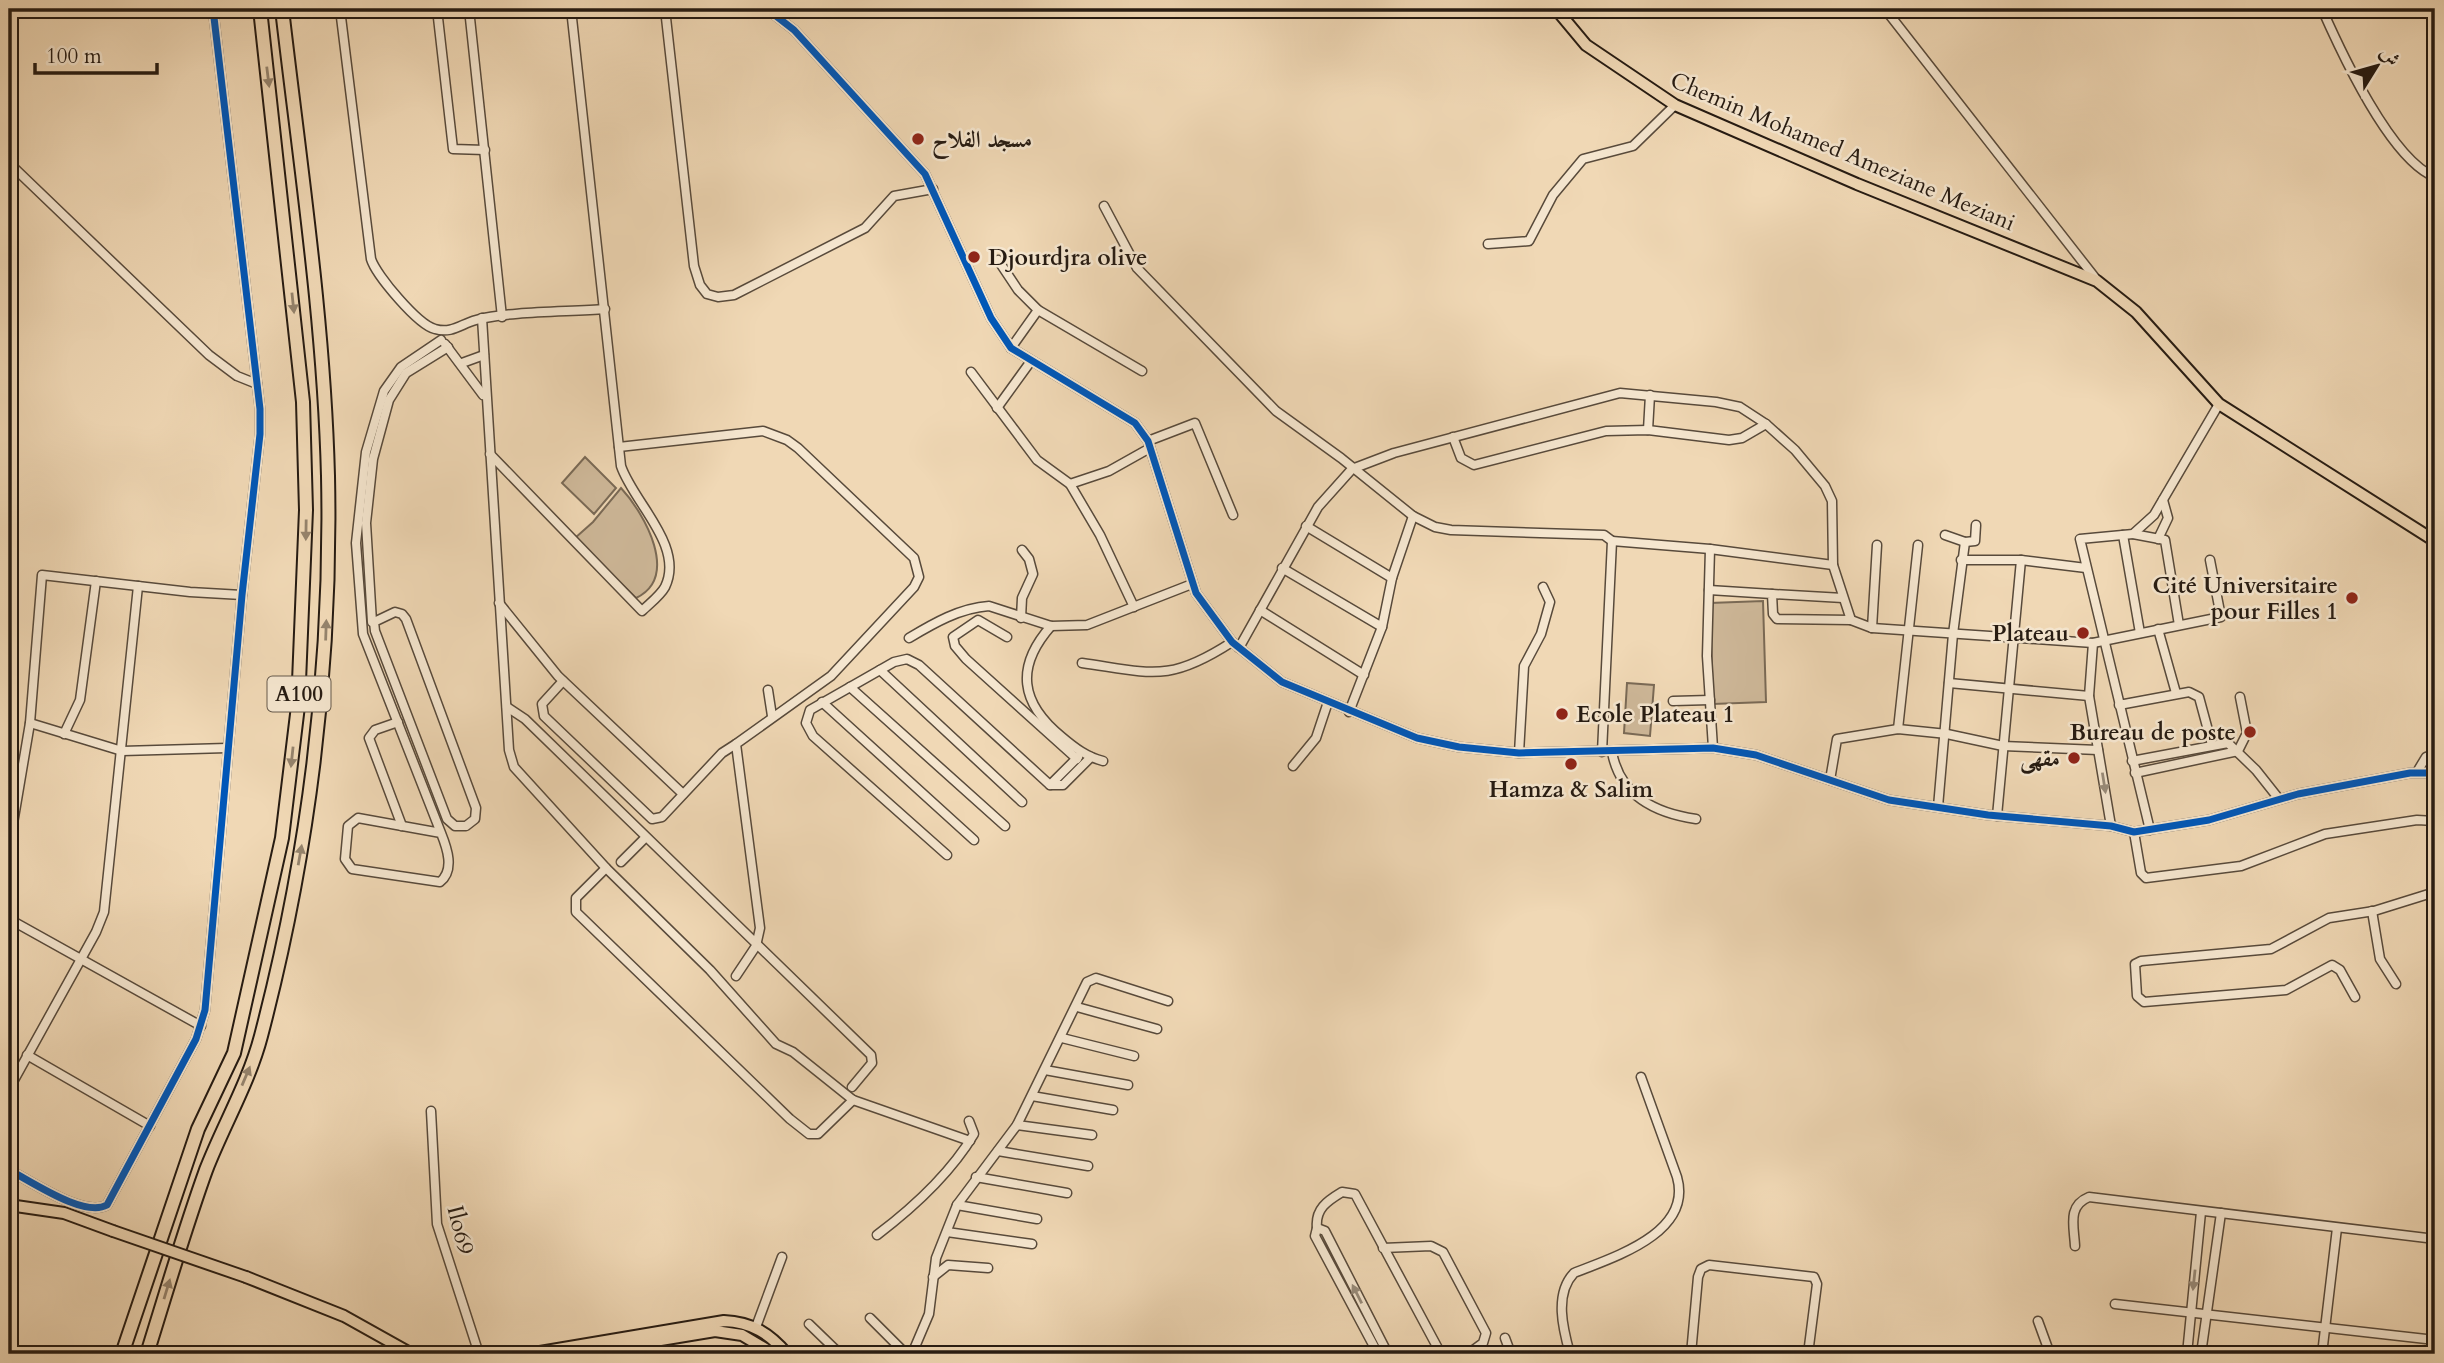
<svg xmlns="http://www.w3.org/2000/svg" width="2444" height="1363" font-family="Cardo,Amiri,serif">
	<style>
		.green { fill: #ceb899; stroke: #7a6a56; stroke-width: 2 }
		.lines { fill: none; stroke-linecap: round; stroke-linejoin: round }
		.minor-casing { stroke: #584a3b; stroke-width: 11 }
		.major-casing { stroke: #261b12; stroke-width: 14 }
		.highway-casing { stroke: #261b12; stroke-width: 16 }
		.minor { stroke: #f5e6cf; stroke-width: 8 }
		.major { stroke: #f0d8b5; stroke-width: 10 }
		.highway { stroke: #f0d8b5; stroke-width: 12 }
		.major-bridge-casing { stroke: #261b12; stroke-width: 14; stroke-linecap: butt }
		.major-bridge { stroke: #f0d8b5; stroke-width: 10 }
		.cycleway-casing { stroke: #f5e6cf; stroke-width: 11 }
		.cycleway { stroke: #0057b8; stroke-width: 7 }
		.oneway { fill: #95836c }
		.oneway2 { fill: #988b7a }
		.poi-dot { fill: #8f2418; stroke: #f5e6cf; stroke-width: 2.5 }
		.labels { text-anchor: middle; stroke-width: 5; stroke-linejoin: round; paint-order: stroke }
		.shield { fill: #f5e6cf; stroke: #64584b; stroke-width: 2 }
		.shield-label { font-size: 21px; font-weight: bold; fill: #261b12 }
		.poi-label { font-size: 23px; font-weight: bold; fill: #261b12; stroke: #f5e6cf; text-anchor: end }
		.street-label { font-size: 23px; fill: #261b12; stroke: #f5e6cf }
	</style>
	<rect width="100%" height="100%" fill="#f0d8b5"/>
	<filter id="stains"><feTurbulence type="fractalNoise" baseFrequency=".00286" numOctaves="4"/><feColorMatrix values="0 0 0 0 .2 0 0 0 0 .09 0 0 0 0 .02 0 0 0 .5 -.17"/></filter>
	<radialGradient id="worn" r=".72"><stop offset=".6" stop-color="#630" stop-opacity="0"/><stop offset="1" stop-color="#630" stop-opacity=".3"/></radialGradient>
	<g class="green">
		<polygon points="585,457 616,488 594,514 562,483"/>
		<path d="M 621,488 C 645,514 680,577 636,598 L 575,538 L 593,522 Z"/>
		<polygon points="1763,601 1766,702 1713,704 1710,603"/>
		<polygon points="1627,683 1654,685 1650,736 1624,733"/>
	</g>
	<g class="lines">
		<g class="minor-casing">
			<g id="minor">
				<path d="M 340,9 L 371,259 C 376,275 418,325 435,329 C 452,334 461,324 476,320 C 509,311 568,312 605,309"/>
				<polyline points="437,9 453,149 485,150"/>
				<polyline points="469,9 502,317"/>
				<polyline points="665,9 694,266 700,285 707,294 718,297 734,295 865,228 894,196 933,189"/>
				<polyline points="767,9 794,30 925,174 991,318 1011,348 1135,423 1148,441 1196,593 1232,642 1282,682 1417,738 1459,747 1519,753 1713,748 1756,755 1889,800 1988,815 2111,826 2134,832 2209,820 2298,794 2410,773 2435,773"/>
				<polyline points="1885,9 2096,279"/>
				<path d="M 2322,9 C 2341,52 2391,160 2435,177"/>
				<polyline points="9,163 209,355 237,376 257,384"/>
				<polyline points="1104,206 1137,268 1276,411 1341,458 1413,516 1435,527 1451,530 1604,535 1612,541 1602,752"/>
				<polyline points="1488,244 1529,241 1553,195 1583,159 1633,146 1675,105"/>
				<polyline points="998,260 1018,290 1038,310 1142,371"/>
				<polyline points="482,318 509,750 514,767 606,868 710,970 776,1044 793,1052 853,1100 970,1141"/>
				<path d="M 441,340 L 401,367 L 384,391 L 366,452 L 356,543 L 363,634 L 441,833 L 358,818 L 348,826 L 345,859 L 352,869 L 440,882 C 455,870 447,848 441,833"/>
				<polyline points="445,344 483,395"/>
				<polyline points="1011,348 1038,310"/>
				<polyline points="462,363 484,355"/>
				<polyline points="971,372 1037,460 1070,484 1100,535 1134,607"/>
				<polyline points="997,408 1031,361"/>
				<polyline points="1648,430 1650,395"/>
				<polyline points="1453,437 1461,458 1474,465 1606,431 1648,430 1729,440 1742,438 1766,424"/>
				<polyline points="1148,441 1195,423 1233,515"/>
				<polyline points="619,447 763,431 787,440 798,448 914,558 919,577 914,587 831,676 736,744 760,928 756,946 736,976"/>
				<path d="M 490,454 L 642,611 C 649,604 660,596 665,587 C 685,546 633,502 621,466 L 571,9"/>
				<polyline points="1070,484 1109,471 1150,448"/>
				<polyline points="1306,526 1392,578"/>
				<polyline points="2133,534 2165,540 2179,625"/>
				<polyline points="1945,535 1965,542 1975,541 1976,525"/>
				<polyline points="2123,535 2140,633"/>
				<polyline points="2158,539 2168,518 2163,500"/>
				<polyline points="1612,541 1710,549 1833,565"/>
				<polyline points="1710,549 1707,656 1713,748"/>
				<polyline points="1961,560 2021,560 2086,568"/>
				<polyline points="1282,568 1382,627"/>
				<polyline points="1709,590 1772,594 1773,614 1777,619 1851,620 1872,628 2093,643 2221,617 2210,560"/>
				<polyline points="1772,594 1843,598"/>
				<polyline points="499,603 558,676 683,794"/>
				<polyline points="1260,610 1364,675"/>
				<polygon points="395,612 402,614 406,619 476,808 475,819 466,826 455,826 447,819 375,631 374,622"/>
				<polyline points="1021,618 1022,598 1033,574 1029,559 1022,550"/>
				<polyline points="372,622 366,523 373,459 389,400 406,373 448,347"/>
				<path d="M 1051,626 C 1015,667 1020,703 1062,737 C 1075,748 1087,757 1103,761"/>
				<polyline points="1872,628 1877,545"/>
				<polyline points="2158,629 2176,693"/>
				<polyline points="1007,637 978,620 953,637 955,646 966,659 1077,759"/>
				<path d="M 909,638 C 934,623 960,608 989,606 L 1051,626 L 1087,625 L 1192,584"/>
				<polyline points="2093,643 2089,696 2111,826"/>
				<polyline points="1239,648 1318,507 1352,469 1394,453 1620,393 1716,402 1740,407 1766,424 1795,450 1825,486 1832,501 1833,565 1851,620"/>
				<path d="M 1082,663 C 1152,673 1169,683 1232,642"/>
				<polyline points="880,670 1022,802"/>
				<polyline points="563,681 542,704 544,716 652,819 662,817 722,753 736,744"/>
				<polyline points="1949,683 2089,696"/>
				<polyline points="850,687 1005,826"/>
				<polyline points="768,690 772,716"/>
				<polyline points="1673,701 1710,700"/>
				<polyline points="822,702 974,840"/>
				<polyline points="2119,705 2189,692 2199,697 2212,745"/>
				<polyline points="507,707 525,719 871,1055 872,1063 852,1087"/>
				<polyline points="1349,712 1382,627 1392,578 1413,516"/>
				<polyline points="398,722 375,730 369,738 402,826"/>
				<polyline points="30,723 122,751 227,748"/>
				<polyline points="1898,729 1918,545"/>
				<polyline points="64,734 80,700 96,581"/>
				<path d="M 1612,752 C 1620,796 1655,813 1696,819"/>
				<polyline points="1519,753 1524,666 1541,634 1550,602 1543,587"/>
				<polyline points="2132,761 2228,743 2256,770 2279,799"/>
				<polyline points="1293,766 1316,738 1328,702"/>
				<polyline points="2417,772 2426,757 2435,754"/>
				<polyline points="2135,773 2238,751 2247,733 2240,697"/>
				<polyline points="1830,780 1837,739 1898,729 1947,734 2003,746 2098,750"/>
				<polyline points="1050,785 1078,757"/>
				<polyline points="1938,807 1953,634 1965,542"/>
				<polyline points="1997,816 2021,560"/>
				<polyline points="2150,830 2080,539 2133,534 2154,515 2219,404"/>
				<polyline points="2134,832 2141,873 2146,878 2241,866 2325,834 2417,820 2435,821"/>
				<polyline points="9,847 30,723 42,575 190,592 242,595"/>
				<polyline points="947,855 813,736 806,723 810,710 894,662 907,659 919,665 1050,785 1063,785 1091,757"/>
				<polyline points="621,862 645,838"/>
				<polyline points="606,868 576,898 576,912 790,1119 809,1134 818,1134 853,1100"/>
				<polyline points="2372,911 2380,959 2396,984"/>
				<polyline points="9,919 201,1026"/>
				<polyline points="2355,997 2340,970 2332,965 2286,990 2144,1002 2137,996 2135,964 2141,961 2271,949 2329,918 2374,911 2435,892"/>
				<polyline points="1077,1007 1157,1029"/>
				<polyline points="1062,1038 1134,1056"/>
				<polyline points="27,1055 150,1126"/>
				<polyline points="1045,1070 1128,1085"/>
				<polyline points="9,1089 96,932 104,912 138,586"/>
				<polyline points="1032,1096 1113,1110"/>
				<polyline points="431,1111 437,1224 479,1354"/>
				<polyline points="1017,1125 1092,1135"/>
				<polyline points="998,1151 1088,1166"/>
				<path d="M 9,1170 C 31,1181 84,1218 107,1205 L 196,1039 L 205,1010 L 242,595 L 260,434 L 260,409 L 213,9"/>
				<polyline points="976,1177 1067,1193"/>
				<polyline points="957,1205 1037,1219"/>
				<path d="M 1317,1228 C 1315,1209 1327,1201 1342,1192 L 1355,1194 L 1441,1354"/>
				<polyline points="947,1232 1032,1244"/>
				<path d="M 877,1235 C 914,1207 950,1174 974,1134 L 969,1121"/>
				<path d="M 2075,1246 C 2074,1226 2067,1206 2089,1197 L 2435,1239"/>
				<polyline points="1383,1248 1431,1246 1443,1252 1486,1333 1483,1343 1468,1354"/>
				<polyline points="933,1277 948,1265 988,1268"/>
				<polyline points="2115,1304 2435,1340"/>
				<polyline points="870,1318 906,1354"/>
				<polyline points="2038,1321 2050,1354"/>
				<polyline points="809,1324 840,1354"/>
				<polyline points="756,1327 782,1257"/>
				<polyline points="1505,1338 1511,1354"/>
				<polyline points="912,1354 929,1314 936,1258 957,1205 1017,1125 1087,982 1096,978 1168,1001"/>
				<polyline points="1378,1354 1315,1236 1317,1228 1325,1231 1388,1354"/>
				<path d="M 1570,1354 C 1563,1329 1554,1294 1574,1273 C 1614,1257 1693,1233 1677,1177 L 1641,1077"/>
				<polyline points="1691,1354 1698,1277 1701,1269 1709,1265 1814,1277 1817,1284 1808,1354"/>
				<polyline points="2187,1354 2201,1212"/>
				<polyline points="2201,1354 2221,1213"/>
				<polyline points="2322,1354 2337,1228"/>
			</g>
		</g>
		<g class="major-casing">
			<g id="major">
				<polyline points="1556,9 1586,45 1675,105 1857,184 2097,281 2136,312 2219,404 2435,541"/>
				<polyline points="9,1205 64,1213 113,1231"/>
				<polyline points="246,1277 344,1316 412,1354"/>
				<path d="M 528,1354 L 724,1321 C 752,1322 770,1334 787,1354"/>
				<polyline points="576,1354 715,1331 742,1335 774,1354"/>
			</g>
		</g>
		<g class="highway-casing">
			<g id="highway">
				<polyline points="122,1354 198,1129 234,1053 282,838 298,706 306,510 303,402 260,9"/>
				<path d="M 147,1354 C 166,1293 184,1231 206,1170 C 223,1126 249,1082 261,1036 C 309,853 332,665 328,476 C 324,320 300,164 282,9"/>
			</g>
		</g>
		<use href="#minor" class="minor"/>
		<use href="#major" class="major"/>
		<use href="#highway" class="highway"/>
		<g class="major-bridge-casing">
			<polyline id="major-bridge" points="113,1231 246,1277"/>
		</g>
		<use href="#major-bridge" class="major-bridge"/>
		<g class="cycleway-casing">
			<g id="cycleway">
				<polyline points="767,9 794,30 925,174 991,318 1011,348 1135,423 1148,441 1196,593 1232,642 1282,682 1417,738 1459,747 1519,753 1713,748 1756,755 1889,800 1988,815 2111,826 2134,832 2209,820 2298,794 2410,773 2435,773"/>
				<path d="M 9,1170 C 31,1181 84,1218 107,1205 L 196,1039 L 205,1010 L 242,595 L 260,434 L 260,409 L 213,9"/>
			</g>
		</g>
		<use href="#cycleway" class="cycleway"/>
	</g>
	<defs><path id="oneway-solid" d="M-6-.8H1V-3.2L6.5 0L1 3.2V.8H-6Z" transform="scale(1.75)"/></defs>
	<g class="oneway">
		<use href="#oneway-solid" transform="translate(268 77) rotate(83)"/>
		<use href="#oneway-solid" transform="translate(293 303) rotate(84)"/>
		<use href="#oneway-solid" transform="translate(306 530) rotate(91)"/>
		<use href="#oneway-solid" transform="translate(326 630) rotate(-88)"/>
		<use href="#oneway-solid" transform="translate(292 757) rotate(96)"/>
		<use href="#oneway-solid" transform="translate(300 855) rotate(-80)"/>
		<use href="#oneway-solid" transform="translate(246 1076) rotate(-67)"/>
		<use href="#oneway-solid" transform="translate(167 1289) rotate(-73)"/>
	</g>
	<g class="oneway2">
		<use href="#oneway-solid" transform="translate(2104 783) rotate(81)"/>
		<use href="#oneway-solid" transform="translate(2194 1280) rotate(96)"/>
		<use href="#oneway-solid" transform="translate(1357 1294) rotate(-117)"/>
	</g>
	<g class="poi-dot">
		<circle cx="918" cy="139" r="7"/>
		<circle cx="974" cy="257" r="7"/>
		<circle cx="2352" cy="598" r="7"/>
		<circle cx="2083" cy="633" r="7"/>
		<circle cx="1562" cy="714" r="7"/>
		<circle cx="2250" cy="732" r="7"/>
		<circle cx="2074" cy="758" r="7"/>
		<circle cx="1571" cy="764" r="7"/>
	</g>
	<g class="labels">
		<rect class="shield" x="267.5" y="676.5" width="63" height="35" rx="5"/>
		<g class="shield-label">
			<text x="299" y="701">A100</text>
		</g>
		<g class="poi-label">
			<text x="932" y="147" text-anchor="start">مسجد الفلاح</text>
			<text x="988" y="265" text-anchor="start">Djourdjra olive</text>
			<text x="2338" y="593">Cité Universitaire<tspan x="2338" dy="26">pour Filles 1</tspan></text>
			<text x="2069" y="641">Plateau</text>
			<text x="1576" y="722" text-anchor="start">Ecole Plateau 1</text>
			<text x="2236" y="740">Bureau de poste</text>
			<text x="2060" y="766">مقهى</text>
			<text x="1571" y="797" text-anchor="middle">Hamza &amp; Salim</text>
		</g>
		<g class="street-label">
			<text transform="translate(1843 151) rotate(23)" y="8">Chemin Mohamed Ameziane Meziani</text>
			<text transform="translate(461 1230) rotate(76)" y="8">Ilo69</text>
		</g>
	</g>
	<rect width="2444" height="1363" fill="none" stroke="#f0d8b5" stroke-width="35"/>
	<rect x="10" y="10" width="2423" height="1342" fill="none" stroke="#261b12" stroke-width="3.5"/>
	<rect x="18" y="18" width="2409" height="1328" fill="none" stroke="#261b12" stroke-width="2"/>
	<g transform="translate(2377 66) rotate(53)" stroke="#f5e6cf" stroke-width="5" paint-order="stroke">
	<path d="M0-5L12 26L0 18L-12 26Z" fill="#261b12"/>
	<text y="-10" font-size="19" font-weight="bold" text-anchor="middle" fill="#261b12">ش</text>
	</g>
	<path d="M35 63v10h122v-10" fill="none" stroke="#261b12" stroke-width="3.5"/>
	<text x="46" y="63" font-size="21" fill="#261b12" stroke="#f5e6cf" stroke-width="5" paint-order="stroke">100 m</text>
	<rect width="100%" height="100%" filter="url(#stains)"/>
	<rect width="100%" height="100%" fill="url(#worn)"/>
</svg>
